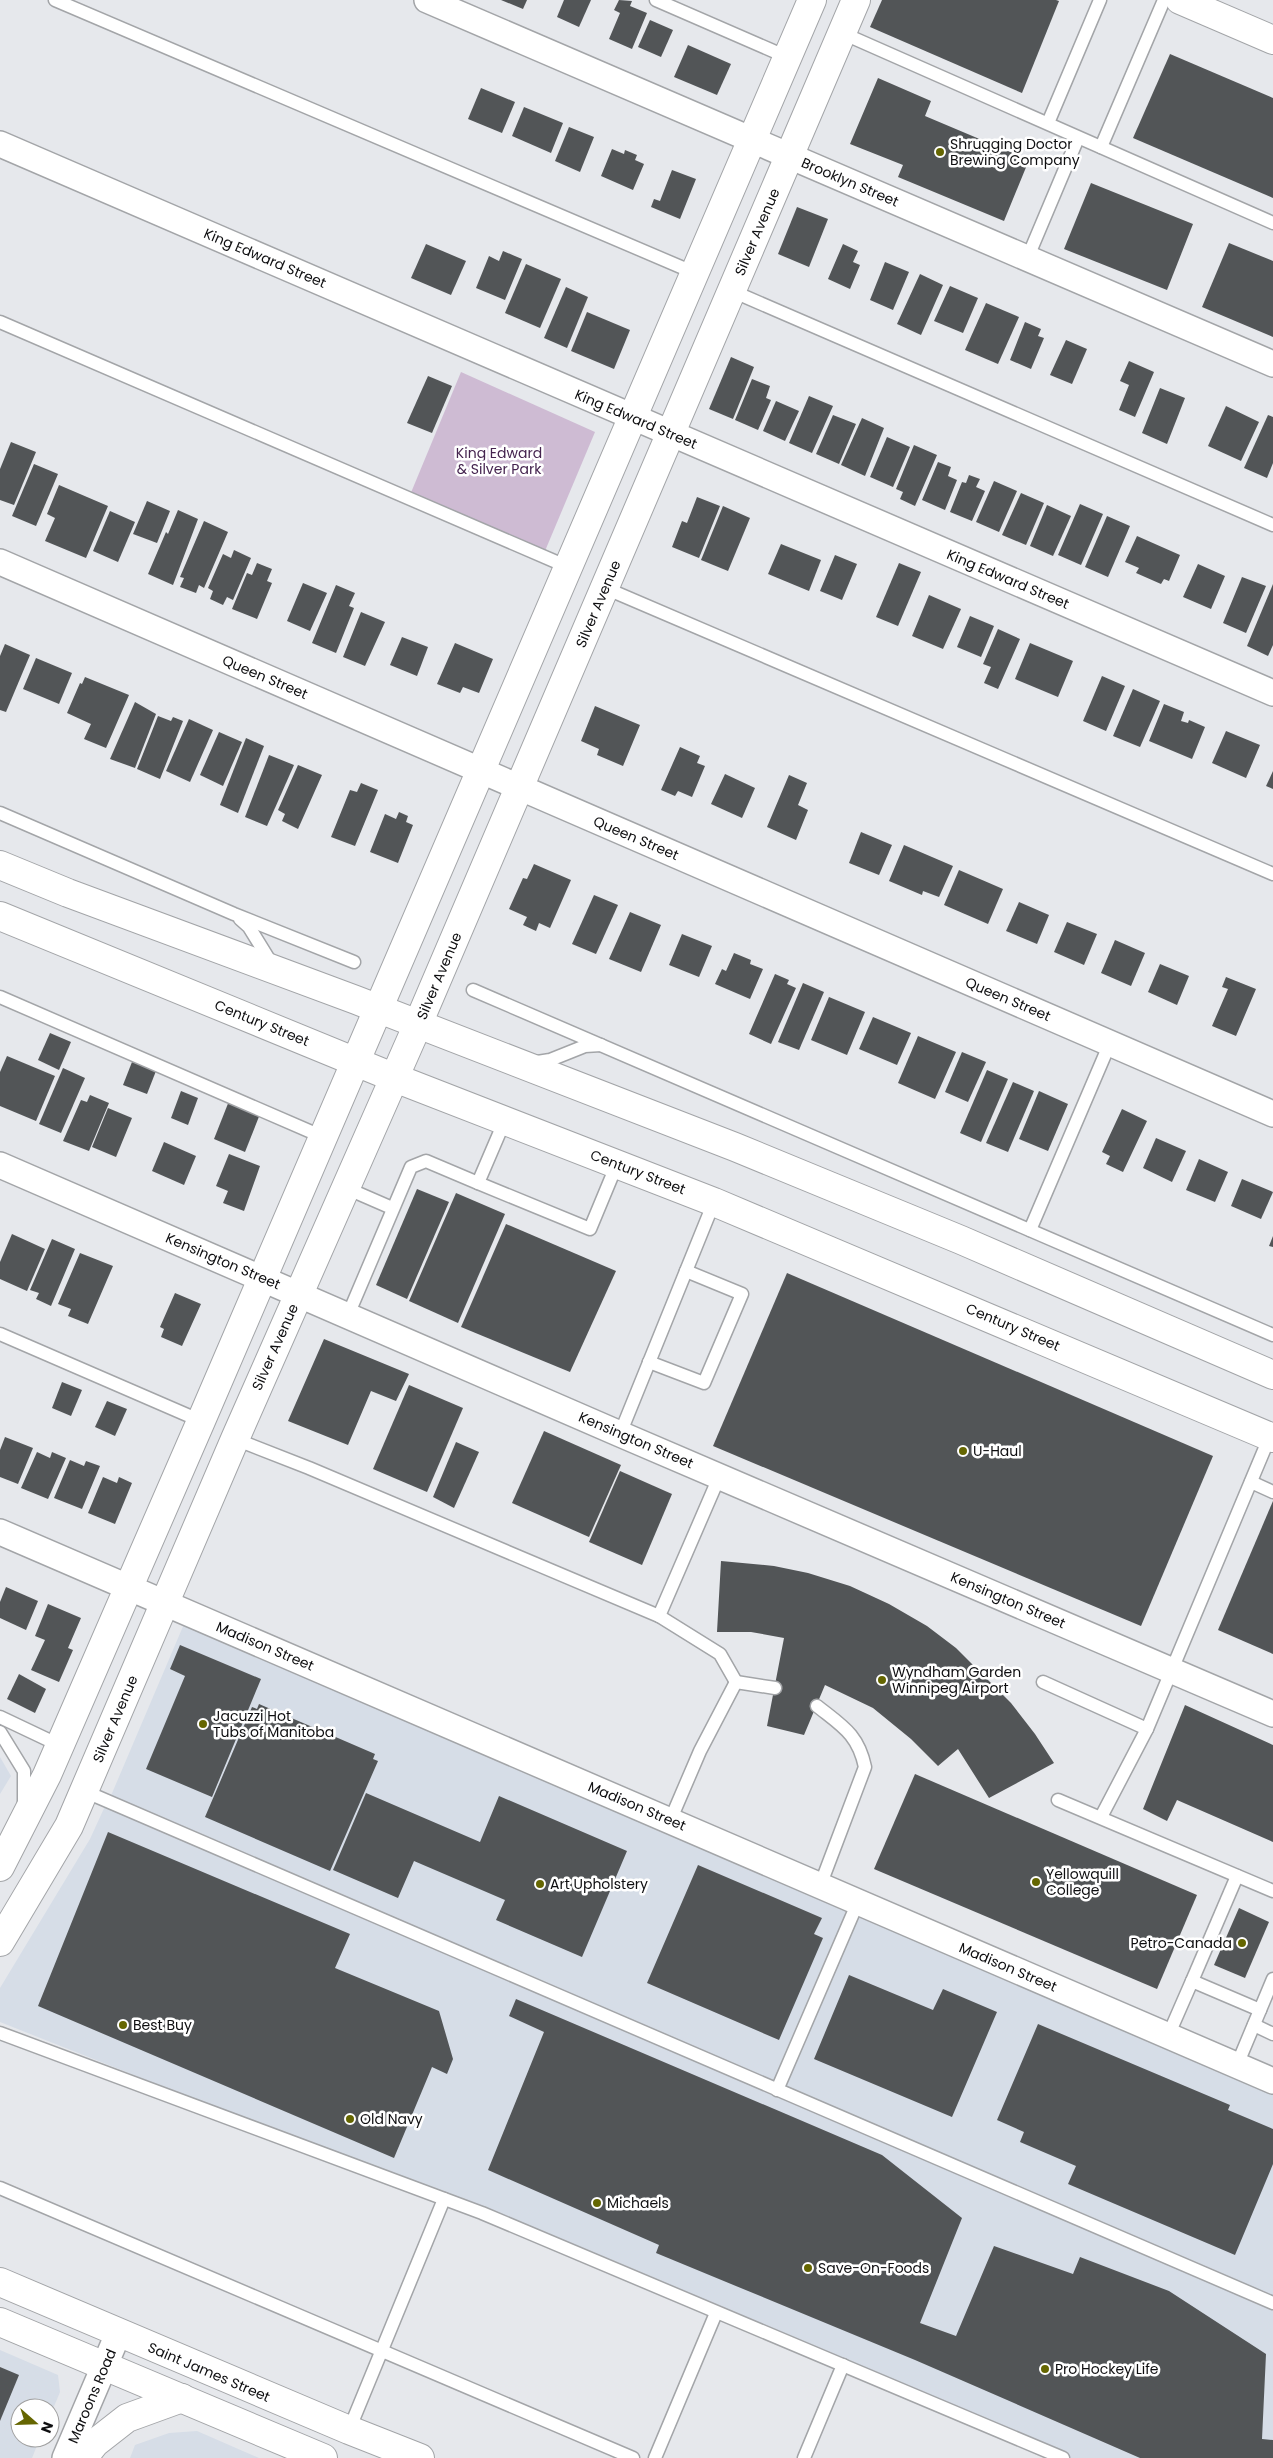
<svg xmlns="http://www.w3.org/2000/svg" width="1273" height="2458" font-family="Poppins,sans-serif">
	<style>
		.built { fill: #d6dde7 }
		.green { fill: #cebbd3 }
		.building { fill: #525557 }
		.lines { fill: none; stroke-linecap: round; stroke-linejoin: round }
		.lane-casing { stroke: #a3a5a8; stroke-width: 15 }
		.street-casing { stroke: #a3a5a8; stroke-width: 28 }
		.secondary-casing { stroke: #a3a5a8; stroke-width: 30 }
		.primary-casing { stroke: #a3a5a8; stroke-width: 30 }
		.lane { stroke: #fff; stroke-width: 12 }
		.street { stroke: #fff; stroke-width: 25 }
		.secondary { stroke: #fff; stroke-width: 28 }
		.primary { stroke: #fff; stroke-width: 28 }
		.poi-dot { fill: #656601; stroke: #fff; stroke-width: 2 }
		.labels { text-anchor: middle; stroke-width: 5; stroke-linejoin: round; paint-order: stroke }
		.poi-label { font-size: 14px; fill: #0e0e10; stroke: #fff; text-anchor: start }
		.street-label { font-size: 14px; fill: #0e0e10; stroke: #fff }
		.park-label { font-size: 14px; fill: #45244f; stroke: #fff }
	</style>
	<rect width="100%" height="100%" fill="#e6e8ec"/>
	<g class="built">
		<polygon points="187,1617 1273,2093 1273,2300 110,1798"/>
		<polygon points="0,1757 11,1776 0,1794"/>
		<polygon points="106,1804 1273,2307 1273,2458 1067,2458 495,2218 0,2022 0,1988 90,1839"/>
		<polygon points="0,2350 58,2375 60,2392 50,2416 50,2408 20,2408 20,2438 40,2438 32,2458 0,2458"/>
		<polygon points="197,2431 259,2458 130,2458 135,2445 169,2433"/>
	</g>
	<polygon class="green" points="461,372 595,432 545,551 410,495"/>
	<g class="building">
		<polygon points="501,0 527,0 523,9"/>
		<polygon points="564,0 591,0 579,27 557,17"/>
		<polygon points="619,0 632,1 630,6 647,13 632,49 609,39 620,13 614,10"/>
		<polygon points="882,0 1056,0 1059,1 1022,93 870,27"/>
		<polygon points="650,20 673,30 661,57 638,47"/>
		<polygon points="688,45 731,64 717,95 674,77"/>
		<polygon points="1170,54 1273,98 1273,198 1133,138"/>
		<polygon points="878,78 931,101 925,116 1029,160 1004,221 898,177 903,165 850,144"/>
		<polygon points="481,88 515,102 502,133 468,119"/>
		<polygon points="524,107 563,123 551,153 512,136"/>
		<polygon points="569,127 594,137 580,172 555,161"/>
		<polygon points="612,149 624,154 625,150 637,155 635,160 644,164 633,190 601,176"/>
		<polygon points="672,170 696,179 680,219 651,207 654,199 660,201"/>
		<polygon points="1091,183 1193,224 1167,290 1064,249"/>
		<polygon points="797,207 828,219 809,267 778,254"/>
		<polygon points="1229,243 1273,261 1273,337 1202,307"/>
		<polygon points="426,244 466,261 451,295 411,278"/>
		<polygon points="843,244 858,251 853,262 860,265 850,289 828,279"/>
		<polygon points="503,251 522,259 505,300 476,288 489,256 499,261"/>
		<polygon points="885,262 909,272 893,310 870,300"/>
		<polygon points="526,264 561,279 540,328 505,313"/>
		<polygon points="920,274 943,285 921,335 897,324"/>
		<polygon points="950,286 978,298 963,333 934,321"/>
		<polygon points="566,287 588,297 567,348 544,338"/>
		<polygon points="986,303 1019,317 998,364 965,350"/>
		<polygon points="587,312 630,330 614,369 571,351"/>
		<polygon points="1025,322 1041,329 1038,336 1044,338 1031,369 1010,360"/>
		<polygon points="1066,340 1087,349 1072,384 1050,375"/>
		<polygon points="731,357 754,367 733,419 709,409"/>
		<polygon points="1129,361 1154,372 1135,417 1119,410 1129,385 1120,381"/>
		<polygon points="428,376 452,386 432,433 407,423"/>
		<polygon points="752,379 770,386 766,398 771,400 758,430 735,420"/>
		<polygon points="1160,388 1185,398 1167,444 1142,433"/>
		<polygon points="809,396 833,406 812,453 789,443"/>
		<polygon points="776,401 799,411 785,441 763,431"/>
		<polygon points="1226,406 1259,422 1241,461 1208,446"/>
		<polygon points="833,415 856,424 839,464 816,454"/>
		<polygon points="1268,415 1273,417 1273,463 1267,478 1244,468"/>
		<polygon points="862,418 884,428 865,476 841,465"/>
		<polygon points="887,437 910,447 893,487 870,477"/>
		<polygon points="11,442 36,452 14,505 0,500 0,469"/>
		<polygon points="914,445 937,455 915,506 900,499 903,492 896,489"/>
		<polygon points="938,462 951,467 948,476 957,480 945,510 922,500"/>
		<polygon points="34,464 58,474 36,526 12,516"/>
		<polygon points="969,475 980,479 976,487 985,491 972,521 950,512 962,482 966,483"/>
		<polygon points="994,481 1017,491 999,532 976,522"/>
		<polygon points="59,485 108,506 86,558 45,541 55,518 47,514"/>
		<polygon points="1021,493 1044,503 1026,545 1002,535"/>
		<polygon points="697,497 720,506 699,558 672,547 682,521 687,523"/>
		<polygon points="147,501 170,511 157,543 133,534"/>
		<polygon points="1080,504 1103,514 1081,565 1058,555"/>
		<polygon points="1047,505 1071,516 1053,556 1030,546"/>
		<polygon points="723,506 750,518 728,571 701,560"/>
		<polygon points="178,510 198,519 173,585 148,574 166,532 168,534"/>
		<polygon points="110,511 135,522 118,562 93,551"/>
		<polygon points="1107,516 1130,526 1108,577 1085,567"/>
		<polygon points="204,521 228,532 204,588 199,585 196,593 180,587 184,578 180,577"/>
		<polygon points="1137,536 1180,555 1169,581 1164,579 1161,584 1136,573 1139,568 1125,562"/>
		<polygon points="781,544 821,560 809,591 768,574"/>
		<polygon points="234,550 251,558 233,600 227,597 223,605 210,599 213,591 208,588 223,554 231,558"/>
		<polygon points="835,555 857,564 842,600 820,591"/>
		<polygon points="257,563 272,569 267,581 272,583 257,619 232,609 247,573 252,575"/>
		<polygon points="899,563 921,572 898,626 876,617"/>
		<polygon points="1198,564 1225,576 1211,609 1183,597"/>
		<polygon points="1242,577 1266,586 1246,633 1223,623"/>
		<polygon points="303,583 327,593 310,631 287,621"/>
		<polygon points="1273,584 1273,645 1268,656 1247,646"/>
		<polygon points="336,585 355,593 349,606 354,608 336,653 312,643"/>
		<polygon points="929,595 961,609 943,649 912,636"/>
		<polygon points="361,612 385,622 365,666 343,657"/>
		<polygon points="970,616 994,626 981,657 957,647"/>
		<polygon points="998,629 1020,639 998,689 984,683 991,667 983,664"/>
		<polygon points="402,637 428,647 417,676 390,665"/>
		<polygon points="455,643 493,659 479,693 463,687 460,693 437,684"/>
		<polygon points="1030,643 1073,661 1058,697 1015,679"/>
		<polygon points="5,644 30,655 6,712 0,710 0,656"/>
		<polygon points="36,658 72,673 59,704 23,689"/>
		<polygon points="1102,676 1125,686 1106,731 1083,721"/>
		<polygon points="85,677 129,695 106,748 84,739 91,724 67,713 80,683 82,684"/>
		<polygon points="1133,689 1160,701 1140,747 1113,736"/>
		<polygon points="135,702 156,714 135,768 110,759"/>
		<polygon points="1164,704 1184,712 1181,721 1188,723 1189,720 1205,727 1192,759 1149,741"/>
		<polygon points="595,706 640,725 623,766 597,755 599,749 581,741"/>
		<polygon points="158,716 171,721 173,717 183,721 160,779 137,769"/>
		<polygon points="189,719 213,730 190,782 166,771"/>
		<polygon points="1226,731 1260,745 1246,778 1212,763"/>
		<polygon points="219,732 242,742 223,786 200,775"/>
		<polygon points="246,738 264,746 238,813 220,805"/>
		<polygon points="680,747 700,756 697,763 705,766 692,797 678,791 675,796 661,790"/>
		<polygon points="269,755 294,765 267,826 245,817"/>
		<polygon points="298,765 322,775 298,829 282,821 285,814 278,810"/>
		<polygon points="1273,771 1273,789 1266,786"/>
		<polygon points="725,774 755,788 742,818 711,804"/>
		<polygon points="789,775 807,783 798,805 808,810 796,840 767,827"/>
		<polygon points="361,783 378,790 355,846 331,837 350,790 357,792"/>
		<polygon points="399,812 408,816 406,822 413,825 398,863 370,852 385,814 396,819"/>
		<polygon points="861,832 892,845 879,875 849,863"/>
		<polygon points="904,845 953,866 939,897 923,891 922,895 889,881"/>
		<polygon points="534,864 571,880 550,928 539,923 536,931 523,925 527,917 509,909 523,878 527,879"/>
		<polygon points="959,870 1003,889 988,924 944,905"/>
		<polygon points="594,895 618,905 596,954 572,944"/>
		<polygon points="1019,902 1049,915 1037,944 1006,931"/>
		<polygon points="630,912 661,925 641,972 609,959"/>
		<polygon points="1067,922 1097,934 1084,965 1054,952"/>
		<polygon points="682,934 712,946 699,977 669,965"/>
		<polygon points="1115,940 1145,953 1131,986 1101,973"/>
		<polygon points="734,953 751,960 750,964 763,969 750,999 715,984 722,969 726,971"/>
		<polygon points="1160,964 1189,976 1177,1005 1148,992"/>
		<polygon points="775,974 789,980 787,984 796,988 771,1044 749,1034"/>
		<polygon points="1226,977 1256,989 1236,1036 1212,1026 1228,989 1222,987"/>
		<polygon points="803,983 824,992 799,1050 778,1042"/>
		<polygon points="829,997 865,1012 847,1055 811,1040"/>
		<polygon points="873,1017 911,1033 897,1065 859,1049"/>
		<polygon points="50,1033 71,1042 59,1070 38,1060"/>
		<polygon points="918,1036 956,1052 935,1099 898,1083"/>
		<polygon points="962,1052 986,1062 968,1102 945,1092"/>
		<polygon points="7,1056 55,1076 36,1121 0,1106 0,1072"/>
		<polygon points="132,1062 156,1071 147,1094 123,1085"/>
		<polygon points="63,1068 85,1078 61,1133 39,1124"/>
		<polygon points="987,1070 1008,1079 981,1142 960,1133"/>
		<polygon points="1013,1082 1034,1091 1008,1152 986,1143"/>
		<polygon points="181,1091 198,1098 188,1125 171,1118"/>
		<polygon points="1039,1091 1068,1104 1048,1151 1019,1139"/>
		<polygon points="90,1095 109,1103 89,1151 63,1141 81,1100 87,1102"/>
		<polygon points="229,1101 260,1114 245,1152 214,1139"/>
		<polygon points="108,1108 132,1118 116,1157 92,1147"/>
		<polygon points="1122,1109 1147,1121 1123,1172 1106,1164 1110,1156 1102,1152"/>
		<polygon points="1156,1138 1186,1151 1172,1182 1143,1168"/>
		<polygon points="164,1142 196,1156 184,1185 152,1171"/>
		<polygon points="229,1154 260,1166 244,1211 223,1203 228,1191 216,1186"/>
		<polygon points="1199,1159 1228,1172 1215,1202 1186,1190"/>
		<polygon points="1242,1179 1273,1192 1261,1219 1231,1206"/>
		<polygon points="417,1189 449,1202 407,1299 376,1285"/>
		<polygon points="456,1193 505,1214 458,1323 409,1301"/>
		<polygon points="506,1224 616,1271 570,1372 461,1327"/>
		<polygon points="12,1234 45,1249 27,1291 0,1279 0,1262"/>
		<polygon points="1273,1236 1273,1247 1269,1246"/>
		<polygon points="52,1239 75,1249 51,1306 36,1299 39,1293 30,1290"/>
		<polygon points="80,1253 113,1266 88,1324 68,1316 71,1309 58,1304"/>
		<polygon points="787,1273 1213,1456 1141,1626 713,1446"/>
		<polygon points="175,1293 201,1304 182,1346 161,1337 164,1329 160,1327"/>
		<polygon points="324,1339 409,1374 396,1401 371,1391 348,1445 288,1421"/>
		<polygon points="62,1382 82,1390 71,1416 52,1408"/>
		<polygon points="409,1385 463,1408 427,1492 373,1469"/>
		<polygon points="107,1401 127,1409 115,1436 95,1427"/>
		<polygon points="544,1431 621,1465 589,1537 512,1503"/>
		<polygon points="5,1437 33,1448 18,1484 0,1477 0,1450"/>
		<polygon points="456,1442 479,1452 454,1508 433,1497"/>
		<polygon points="37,1452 50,1458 52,1452 66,1458 48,1499 21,1488"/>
		<polygon points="70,1460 84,1466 86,1461 100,1466 82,1509 54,1498"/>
		<polygon points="620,1471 672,1494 642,1565 589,1542"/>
		<polygon points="103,1477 117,1483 119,1477 132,1483 115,1524 88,1513"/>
		<polygon points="1273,1501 1273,1654 1218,1630"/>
		<polygon points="721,1561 774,1566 808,1573 850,1586 889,1604 927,1626 956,1648 1011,1703 1035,1734 1054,1763 989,1798 958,1749 938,1766 911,1739 873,1708 825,1685 804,1735 767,1726 784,1638 751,1632 717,1632"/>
		<polygon points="6,1587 38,1601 26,1630 0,1618 0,1602"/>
		<polygon points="48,1604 81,1618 68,1648 73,1650 59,1682 31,1670 45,1640 35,1636"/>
		<polygon points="180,1645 261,1679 212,1797 146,1769 185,1676 170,1669"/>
		<polygon points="19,1674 46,1689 35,1713 7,1699"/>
		<polygon points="259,1704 375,1754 373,1759 378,1761 330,1871 205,1817 252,1707 257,1709"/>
		<polygon points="1185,1705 1273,1745 1273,1842 1177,1800 1167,1821 1143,1809"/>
		<polygon points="915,1774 1197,1895 1157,1989 874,1869"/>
		<polygon points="366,1793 480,1842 499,1796 627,1851 582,1957 496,1920 505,1900 414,1861 398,1898 333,1870"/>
		<polygon points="108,1832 350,1934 335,1968 439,2011 453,2059 447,2074 432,2067 394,2158 38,2006"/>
		<polygon points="698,1865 822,1918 814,1934 823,1938 779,2040 647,1983"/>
		<polygon points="1239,1908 1269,1922 1245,1978 1214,1965"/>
		<polygon points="849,1975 933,2010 943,1989 997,2012 952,2117 814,2059"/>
		<polygon points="516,1999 882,2155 962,2218 920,2323 956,2336 994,2246 1073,2274 1080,2257 1169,2291 1266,2354 1262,2439 1273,2440 1273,2458 1140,2458 915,2360 656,2253 659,2245 488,2170 544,2032 509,2016"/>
		<polygon points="1038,2024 1230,2105 1228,2110 1273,2129 1273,2164 1235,2255 1068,2184 1076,2166 1020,2142 1024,2132 997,2120"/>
		<polygon points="0,2367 19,2375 0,2421"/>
	</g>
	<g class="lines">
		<g class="lane-casing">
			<g id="lane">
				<polyline points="55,0 695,273"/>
				<polyline points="656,0 787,57"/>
				<polyline points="842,33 1273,223"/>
				<polyline points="1048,123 1100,0"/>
				<polyline points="1101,147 1164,0"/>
				<polyline points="1027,259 1078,138"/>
				<polyline points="732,291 1273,525"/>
				<polyline points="0,322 568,567"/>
				<polyline points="605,588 1273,874"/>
				<polyline points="0,813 234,914 354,962"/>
				<polyline points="240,919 249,927 273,966"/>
				<polyline points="473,990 1273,1335"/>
				<polyline points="0,997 323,1137"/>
				<polyline points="531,1063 550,1060 585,1046 601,1045"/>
				<polyline points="505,1120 478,1183 590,1229 617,1164"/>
				<polyline points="346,1188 392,1208"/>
				<polyline points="1030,1230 1110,1043"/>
				<polyline points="348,1315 411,1167 426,1161 478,1183"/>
				<polyline points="0,1334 201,1421"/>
				<polyline points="649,1362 704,1383 742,1294 686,1271"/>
				<polyline points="620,1434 714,1202"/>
				<polyline points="235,1439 309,1468 659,1616 720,1654 736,1682"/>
				<polyline points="1251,1482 1273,1492"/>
				<polyline points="659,1616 720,1475"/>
				<polyline points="1043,1682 1147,1729"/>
				<path d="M 817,1706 C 842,1726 858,1734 865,1767 L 820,1886"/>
				<polyline points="0,1717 59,1745"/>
				<polyline points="0,1732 24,1771 24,1805"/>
				<polyline points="84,1791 1273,2303"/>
				<polyline points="1058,1800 1273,1891"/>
				<polyline points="1101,1817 1147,1729 1270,1436"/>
				<polyline points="670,1821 700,1751 736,1682 775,1688"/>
				<polyline points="1192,1981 1237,1876"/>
				<polyline points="1254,2025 1273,2034"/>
				<polyline points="0,2033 482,2213 1063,2458"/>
				<polyline points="1168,2036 1192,1981 1260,2010"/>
				<polyline points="1237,2065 1273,1979"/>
				<polyline points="777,2090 858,1902"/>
				<polyline points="0,2188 633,2458"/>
				<polyline points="349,2430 444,2199"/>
				<polyline points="655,2458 716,2313"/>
				<polyline points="804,2458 843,2365"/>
			</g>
		</g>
		<g class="street-casing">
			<g id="street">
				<polyline points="427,0 1273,364"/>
				<polyline points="0,144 1273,693"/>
				<polyline points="0,562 1273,1114"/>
				<polyline points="0,1165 620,1434 1273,1714"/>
				<polyline points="0,1532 1273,2081"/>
				<polyline points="65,2458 118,2334"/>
			</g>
		</g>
		<g class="secondary-casing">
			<g id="secondary">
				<polyline points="1180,0 1273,40"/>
				<polyline points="0,1867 47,1775 201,1421 812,0"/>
				<polyline points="0,1942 69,1826 84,1791 235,1439 418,1024 856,0"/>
				<polyline points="0,2282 349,2430 420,2458"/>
				<polyline points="0,2322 323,2458"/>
				<polyline points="83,2458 95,2443 127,2418 182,2398"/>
			</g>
		</g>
		<g class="primary-casing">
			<g id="primary">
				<polyline points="0,865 68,893 356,1000 735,1147 961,1240 1273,1375"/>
				<polyline points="0,916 395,1078 714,1202 1273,1438"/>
			</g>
		</g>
		<use href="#lane" class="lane"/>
		<use href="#street" class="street"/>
		<use href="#secondary" class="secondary"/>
		<use href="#primary" class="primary"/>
	</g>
	<g class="poi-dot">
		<circle cx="940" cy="152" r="5"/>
		<circle cx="963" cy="1451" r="5"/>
		<circle cx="882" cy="1680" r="5"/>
		<circle cx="203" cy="1724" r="5"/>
		<circle cx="1036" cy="1882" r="5"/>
		<circle cx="540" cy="1884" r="5"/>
		<circle cx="1242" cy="1943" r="5"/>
		<circle cx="123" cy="2025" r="5"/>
		<circle cx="350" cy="2119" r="5"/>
		<circle cx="597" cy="2203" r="5"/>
		<circle cx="808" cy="2268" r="5"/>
		<circle cx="1045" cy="2369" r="5"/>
	</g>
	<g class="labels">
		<g class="poi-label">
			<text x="950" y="149">Shrugging Doctor<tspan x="950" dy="16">Brewing Company</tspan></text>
			<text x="973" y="1456">U-Haul</text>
			<text x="892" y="1677">Wyndham Garden<tspan x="892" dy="16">Winnipeg Airport</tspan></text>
			<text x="213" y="1721">Jacuzzi Hot<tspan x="213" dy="16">Tubs of Manitoba</tspan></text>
			<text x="1046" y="1879">Yellowquill<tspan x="1046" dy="16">College</tspan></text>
			<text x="550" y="1889">Art Upholstery</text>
			<text x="1232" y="1948" text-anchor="end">Petro-Canada</text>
			<text x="133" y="2030">Best Buy</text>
			<text x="360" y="2124">Old Navy</text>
			<text x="607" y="2208">Michaels</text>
			<text x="818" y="2273">Save-On-Foods</text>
			<text x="1055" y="2374">Pro Hockey Life</text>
		</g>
		<g class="street-label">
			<text transform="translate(850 182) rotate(23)" y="5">Brooklyn Street</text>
			<text transform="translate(757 232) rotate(-67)" y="5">Silver Avenue</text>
			<text transform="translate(265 258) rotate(23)" y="5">King Edward Street</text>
			<text transform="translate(636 419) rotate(23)" y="5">King Edward Street</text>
			<text transform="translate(1008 579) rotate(23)" y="5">King Edward Street</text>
			<text transform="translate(598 604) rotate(-67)" y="5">Silver Avenue</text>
			<text transform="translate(265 677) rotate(23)" y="5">Queen Street</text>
			<text transform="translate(636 838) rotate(23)" y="5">Queen Street</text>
			<text transform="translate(439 976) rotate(-67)" y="5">Silver Avenue</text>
			<text transform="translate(1008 999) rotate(23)" y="5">Queen Street</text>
			<text transform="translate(262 1023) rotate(22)" y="5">Century Street</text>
			<text transform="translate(638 1172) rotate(21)" y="5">Century Street</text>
			<text transform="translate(223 1261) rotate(23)" y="5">Kensington Street</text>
			<text transform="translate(1013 1327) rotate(23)" y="5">Century Street</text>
			<text transform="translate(275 1347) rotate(-66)" y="5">Silver Avenue</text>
			<text transform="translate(636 1440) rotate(23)" y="5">Kensington Street</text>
			<text transform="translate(1008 1600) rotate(23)" y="5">Kensington Street</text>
			<text transform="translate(265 1646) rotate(23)" y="5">Madison Street</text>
			<text transform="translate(115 1719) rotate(-67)" y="5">Silver Avenue</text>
			<text transform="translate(637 1806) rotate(23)" y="5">Madison Street</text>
			<text transform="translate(1008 1967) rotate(23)" y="5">Madison Street</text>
			<text transform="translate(209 2372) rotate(23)" y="5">Saint James Street</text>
			<text transform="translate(92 2396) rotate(-67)" y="5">Maroons Road</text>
		</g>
		<g class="park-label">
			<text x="499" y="458">King Edward<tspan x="499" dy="16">&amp; Silver Park</tspan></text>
		</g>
	</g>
	<g transform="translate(35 2423) rotate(110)"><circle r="24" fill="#ffffff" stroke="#9f9f9f"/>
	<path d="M0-4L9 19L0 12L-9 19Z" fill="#656601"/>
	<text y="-8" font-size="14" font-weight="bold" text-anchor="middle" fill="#0e0e10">N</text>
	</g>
</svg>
